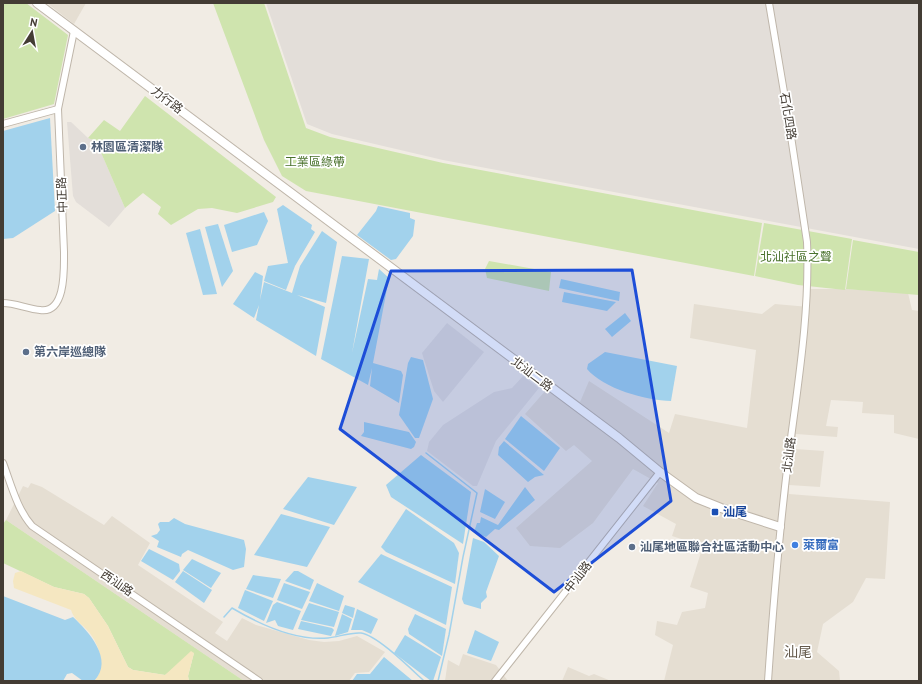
<svg xmlns="http://www.w3.org/2000/svg" width="922" height="684" font-family="'PT Sans','Noto Sans TC',sans-serif">
	<style>
		.residential { fill: #e5ded2 }
		.industrial { fill: #e3ded9 }
		.green { fill: #cfe4ae }
		.sand { fill: #f5e7c1 }
		.water { fill: #a2d2ec }
		.lines { fill: none; stroke-linecap: round; stroke-linejoin: round }
		.stream { stroke: #a2d2ec; stroke-width: 1.5 }
		.minor-casing { stroke: #bfb6aa; stroke-width: 8 }
		.tertiary-casing { stroke: #bfb6aa; stroke-width: 10 }
		.minor { stroke: #fff; stroke-width: 6 }
		.tertiary { stroke: #fff; stroke-width: 8 }
		.marked { fill: #1d4ed8; fill-opacity: 0.2; stroke: #1d4ed8; stroke-width: 3; stroke-linejoin: round }
		.service-dot { fill: #5c6f8a; stroke: #fff; stroke-width: 1.5 }
		.transit-dot { fill: #1a4fb4; stroke: #fff; stroke-width: 1.5 }
		.shop-dot { fill: #3f7fe0; stroke: #fff; stroke-width: 1.5 }
		.labels { text-anchor: middle; stroke-width: 3.5; stroke-linejoin: round; paint-order: stroke }
		.street-label { font-size: 12px; fill: #433c34; stroke: #fff }
		.service-label { font-size: 12px; font-weight: bold; fill: #4e5e75; stroke: #fff; text-anchor: start }
		.park-label { font-size: 12px; fill: #49712b; stroke: #fff }
		.transit-label { font-size: 12px; font-weight: bold; fill: #164399; stroke: #fff; text-anchor: start }
		.shop-label { font-size: 12px; font-weight: bold; fill: #366cbe; stroke: #fff; text-anchor: start }
		.quarter-label { font-size: 14px; fill: #655a4c; stroke: #fff }
	</style>
	<rect width="100%" height="100%" fill="#f1ece4"/>
	<g class="residential">
		<polygon points="47,3 86,3 74,24"/>
		<polygon points="810,289 846,289 908,293 912,310 919,311 919,439 894,433 894,415 862,413 863,402 831,400 826,426 838,427 837,437 796,434 795,449 824,451 820,487 789,485 789,494 890,502 885,579 866,578 853,602 823,624 817,652 839,671 840,681 664,681 673,645 655,635 657,621 677,625 682,612 705,608 708,593 690,587 703,546 672,536 676,524 643,506 658,483 633,469 593,523 560,548 530,546 516,528 592,461 574,445 566,451 525,414 553,382 580,402 589,381 669,433 675,414 747,428 756,350 690,338 694,304 762,314 775,304 809,307"/>
		<polygon points="31,483 42,487 104,525 112,516 150,543 138,565 223,622 215,633 227,641 242,618 256,625 309,640 324,642 339,641 357,636 385,652 369,672 355,673 349,681 244,681 6,520 23,486 28,488"/>
		<polygon points="463,654 496,665 508,681 445,681 448,660 459,666"/>
		<polygon points="568,667 589,676 594,674 611,681 562,681"/>
	</g>
	<g class="industrial">
		<polygon points="266,3 919,3 919,249 443,160 332,134 307,124"/>
		<polygon points="67,122 71,122 88,138 96,141 125,208 109,227 76,202 73,196"/>
		<polygon points="447,323 484,352 443,402 434,391 422,353"/>
		<polygon points="523,376 539,388 496,441 477,486 473,486 427,451 429,442 443,425 494,392 512,388"/>
	</g>
	<g class="green">
		<polygon points="3,3 26,3 68,35 54,104 3,119"/>
		<polygon points="213,3 264,3 306,128 330,137 443,163 762,223 754,276 306,191 282,176 264,140"/>
		<polygon points="145,96 276,197 273,202 237,213 212,208 198,209 171,225 158,214 161,207 143,193 125,208 96,141 88,138 104,120 120,131"/>
		<polygon points="764,223 852,239 845,290 798,285 755,276"/>
		<polygon points="853,240 919,252 919,295 846,289"/>
		<polygon points="489,261 551,272 549,291 487,278 485,269"/>
		<polygon points="6,520 244,681 189,681 188,676 194,653 165,675 133,670 128,667 108,626 89,598 84,594 54,587 3,563 3,524"/>
	</g>
	<path class="sand" d="M 21,571 L 54,587 L 84,594 L 89,598 L 108,626 L 128,667 L 133,670 L 165,675 L 191,651 L 194,653 L 188,676 L 189,681 L 94,681 C 107,668 99,644 89,632 C 82,624 74,620 71,610 L 14,588 L 13,581 L 15,573 Z"/>
	<g class="water">
		<polygon points="50,118 55,211 13,238 3,239 3,131"/>
		<polygon points="283,205 312,225 311,229 315,232 295,266 286,290 264,281 268,266 288,263 277,209"/>
		<polygon points="378,206 410,213 410,218 415,220 413,236 396,259 391,260 357,235 376,211"/>
		<polygon points="264,212 268,221 257,245 232,252 224,225"/>
		<polygon points="218,224 233,271 222,287 205,227"/>
		<polygon points="200,229 217,294 203,295 186,233"/>
		<polygon points="322,231 337,242 326,303 297,295 325,307 316,356 256,320 259,305 254,318 233,304 255,272 263,276 260,300 264,282 292,293 300,266"/>
		<polygon points="342,256 369,259 352,353 368,279 377,280 379,269 389,278 373,363 401,371 403,375 399,403 370,386 372,368 368,385 321,359"/>
		<polygon points="561,279 620,292 619,301 559,288"/>
		<polygon points="564,292 616,302 607,311 562,302"/>
		<polygon points="625,313 631,321 612,337 605,329"/>
		<path d="M 605,352 L 677,366 L 671,401 C 645,400 604,389 587,369 L 588,364 Z"/>
		<polygon points="411,357 423,360 433,399 419,438 415,438 399,415 408,363"/>
		<polygon points="521,416 560,448 544,471 505,439"/>
		<polygon points="364,422 409,432 416,442 414,447 411,449 361,436 364,432"/>
		<polygon points="504,441 544,475 535,477 528,482 498,455 499,447"/>
		<polygon points="421,455 471,492 463,544 391,497 386,485"/>
		<polygon points="308,477 357,487 334,525 283,509"/>
		<polygon points="525,487 535,500 499,530 495,529 486,537 474,532 477,523 480,523 481,517 498,525"/>
		<polygon points="485,489 505,502 495,519 480,512"/>
		<polygon points="406,509 454,543 459,553 455,584 386,552 381,547"/>
		<polygon points="281,514 330,527 307,567 254,555"/>
		<polygon points="174,518 185,524 244,540 246,549 244,567 233,570 188,550 182,554 181,557 157,547 159,541 151,536 157,534 160,530 158,524 160,522 169,522"/>
		<polygon points="473,538 484,542 499,556 486,592 487,597 481,603 481,609 464,604 462,599"/>
		<polygon points="149,549 179,564 180,571 173,580 141,561"/>
		<polygon points="381,554 452,587 446,625 358,582"/>
		<polygon points="192,559 221,573 211,588 183,570"/>
		<polygon points="183,571 212,590 204,603 175,582"/>
		<polygon points="294,571 298,571 314,580 310,590 285,581"/>
		<polygon points="253,575 281,579 273,598 246,589"/>
		<polygon points="284,583 310,592 302,609 277,600"/>
		<polygon points="317,583 344,596 339,611 309,601"/>
		<polygon points="245,590 273,601 264,621 238,608"/>
		<path d="M 3,596 L 65,620 L 73,617 C 88,631 115,660 94,681 L 83,681 L 72,673 L 67,674 L 63,681 L 3,681 Z"/>
		<polygon points="277,602 301,611 293,630 278,626 275,620 266,623 273,605"/>
		<polygon points="309,603 339,612 334,627 301,620"/>
		<polygon points="345,605 355,608 353,618 342,613"/>
		<polygon points="357,609 378,619 371,634 362,630 351,630"/>
		<polygon points="342,614 352,619 348,632 335,636"/>
		<polygon points="415,614 446,629 442,656 409,634 408,629"/>
		<polygon points="301,621 332,628 334,630 331,636 298,629"/>
		<polygon points="475,630 499,642 491,661 467,653"/>
		<polygon points="405,635 441,657 433,681 431,681 394,653"/>
		<polygon points="384,657 413,681 352,681 357,674 370,674"/>
	</g>
	<g class="lines">
		<g class="stream">
			<polyline points="426,453 477,493 463,557 449,635 438,681"/>
			<path d="M 224,617 L 232,608 C 259,624 296,641 328,638 C 338,637 351,632 361,633 C 377,635 411,669 424,681"/>
		</g>
		<g class="minor-casing">
			<g id="minor">
				<polyline points="3,124 58,109"/>
				<path d="M 3,303 C 15,303 28,309 40,310 C 66,314 64,269 64,252 L 58,109 L 74,31"/>
				<path d="M 3,463 C 11,484 17,509 32,526 L 259,681"/>
				<polyline points="495,681 660,472"/>
				<path d="M 768,681 C 773,608 779,535 788,461 C 797,389 810,315 807,242 L 787,110 L 769,3"/>
			</g>
		</g>
		<g class="tertiary-casing">
			<polyline id="tertiary" points="37,3 619,438 660,472 696,498 721,508 780,527"/>
		</g>
		<use href="#minor" class="minor"/>
		<use href="#tertiary" class="tertiary"/>
	</g>
	<path class="marked" d="M 632,270 L 671,501 L 554,592 L 340,429 L 391,271 Z"/>
	<g class="service-dot">
		<circle cx="83" cy="147" r="4"/>
		<circle cx="26" cy="352" r="4"/>
		<circle cx="632" cy="547" r="4"/>
	</g>
	<rect class="transit-dot" x="711" y="508" width="8" height="8" rx="2"/>
	<circle class="shop-dot" cx="795" cy="545" r="4"/>
	<g class="labels">
		<g class="street-label">
			<text transform="translate(167 100) rotate(37)" y="4">力行路</text>
			<text transform="translate(788 116) rotate(81)" y="4">石化四路</text>
			<text transform="translate(62 195) rotate(-92)" y="4">中正路</text>
			<text transform="translate(532 374) rotate(37)" y="4">北汕二路</text>
			<text transform="translate(789 455) rotate(-83)" y="4">北汕路</text>
			<text transform="translate(578 577) rotate(-52)" y="4">中汕路</text>
			<text transform="translate(117 583) rotate(34)" y="4">西汕路</text>
		</g>
		<g class="service-label">
			<text x="91" y="151">林園區清潔隊</text>
			<text x="34" y="356">第六岸巡總隊</text>
			<text x="640" y="551">汕尾地區聯合社區活動中心</text>
		</g>
		<g class="park-label">
			<text x="315" y="166">工業區綠帶</text>
			<text x="796" y="261">北汕社區之聲</text>
		</g>
		<g class="transit-label">
			<text x="723" y="516">汕尾</text>
		</g>
		<g class="shop-label">
			<text x="803" y="549">萊爾富</text>
		</g>
		<g class="quarter-label">
			<text x="798" y="657">汕尾</text>
		</g>
	</g>
	<rect width="922" height="684" fill="none" stroke="#433c34" stroke-width="8"/>
	<g transform="translate(32 32) rotate(11)" stroke="#ffffff" stroke-width="3" paint-order="stroke">
	<path d="M0-3L7 15L0 10L-7 15Z" fill="#433c34"/>
	<text y="-6" font-size="11" font-weight="bold" text-anchor="middle" fill="#433c34">N</text>
	</g>
</svg>
